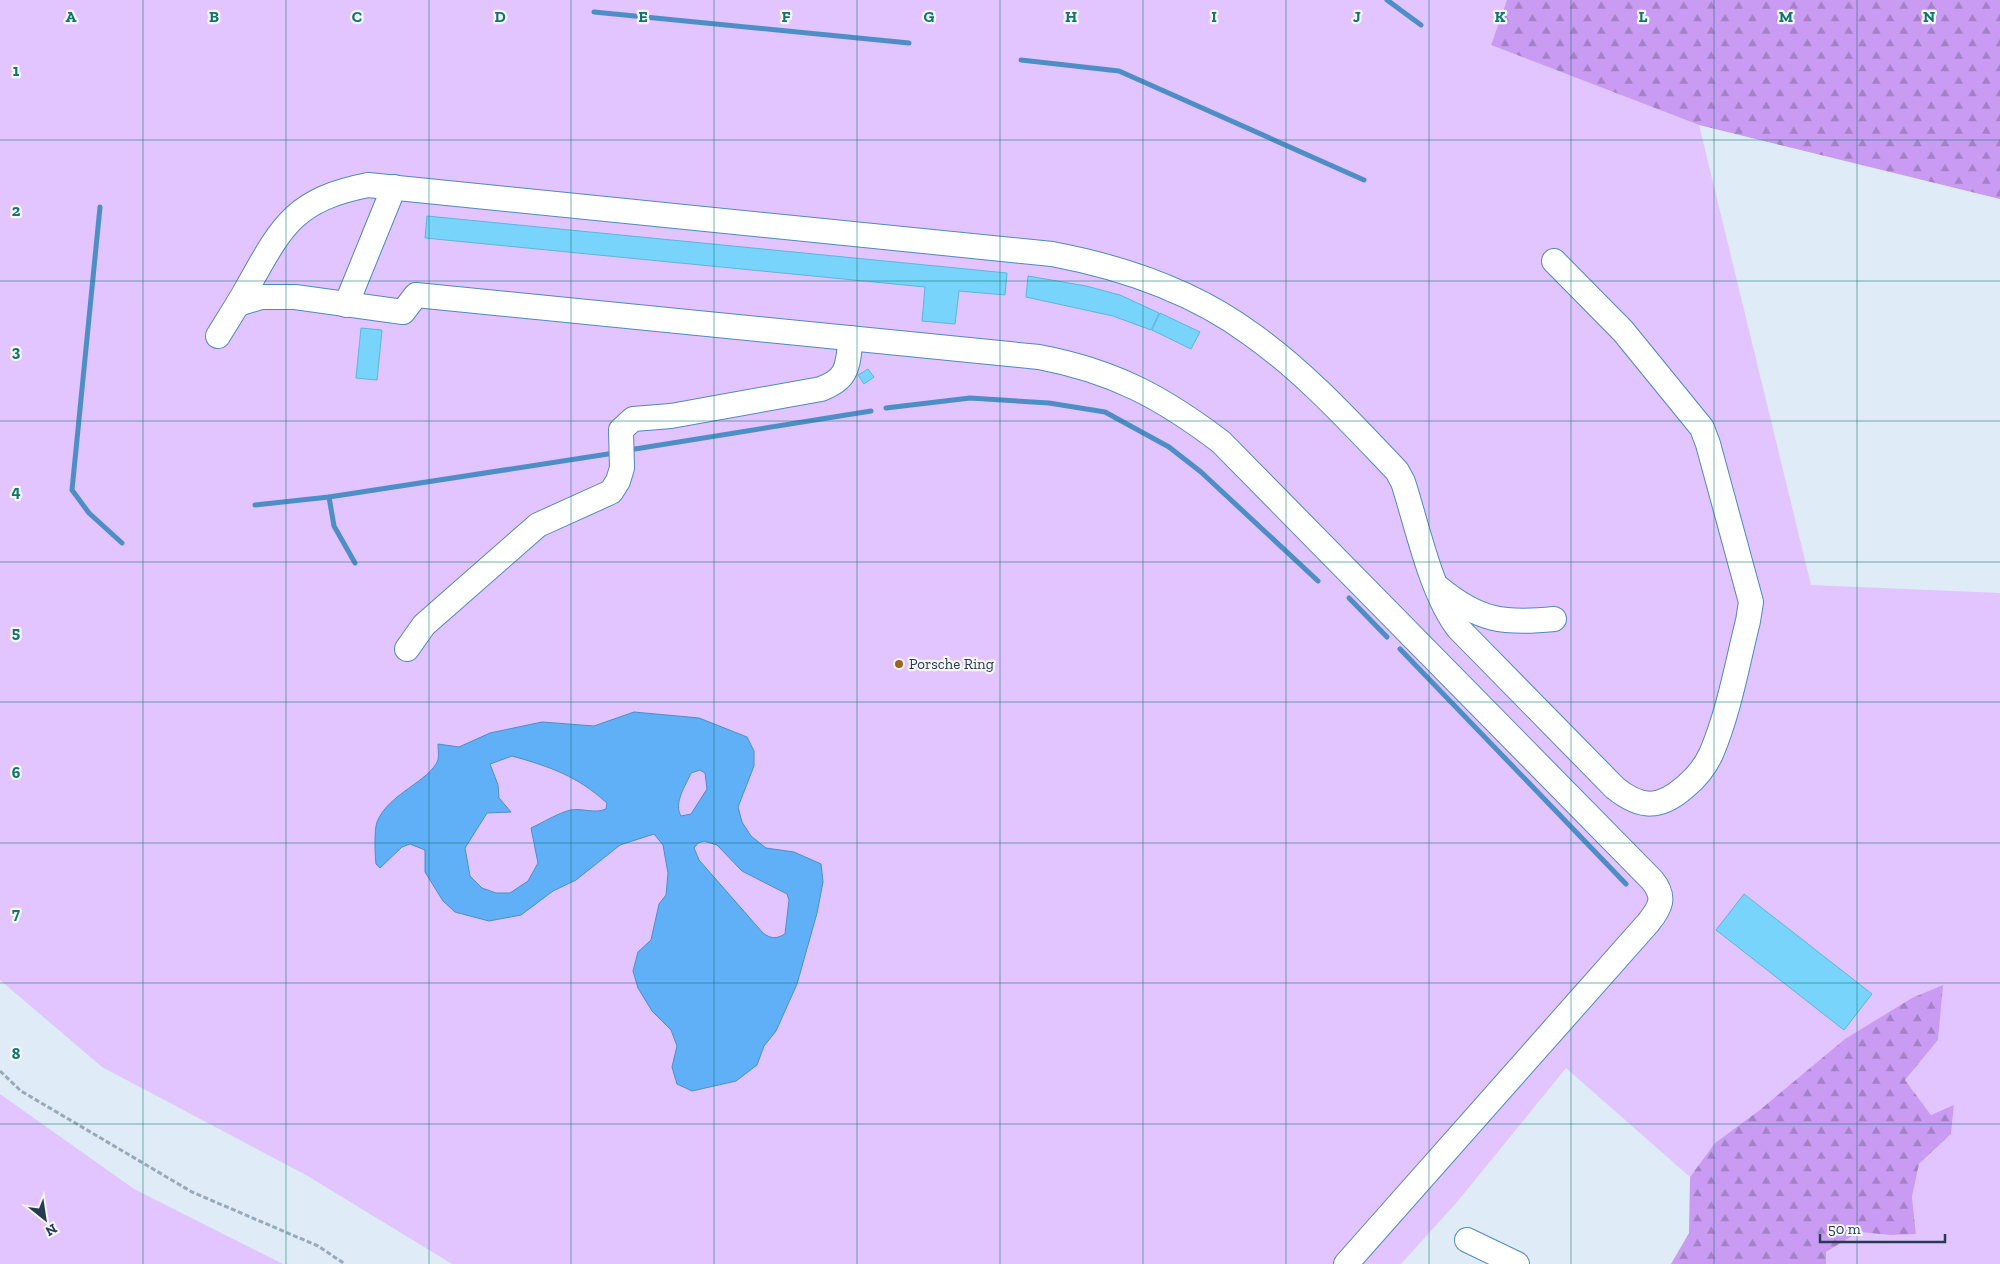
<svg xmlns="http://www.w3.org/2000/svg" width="2000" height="1264" font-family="'Zilla Slab',serif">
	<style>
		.grass { fill: #e2c4fe }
		.forest { fill: url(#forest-firs) }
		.water { fill: #60b0f8; stroke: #4e8ec7; fill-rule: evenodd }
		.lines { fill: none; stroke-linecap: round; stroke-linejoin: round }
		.stream { stroke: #4e8ec7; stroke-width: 5 }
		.building { fill: #79d4fb; stroke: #5bb7dd }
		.minor-casing { stroke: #4e89bf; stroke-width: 26 }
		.path { stroke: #98a9b9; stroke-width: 3; stroke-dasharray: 5 2.5; stroke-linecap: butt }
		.minor { stroke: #fff; stroke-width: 24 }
		.grid { fill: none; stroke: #0f766e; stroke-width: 1; stroke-opacity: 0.55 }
		.poi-dot { fill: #9b641e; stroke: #f6f6f6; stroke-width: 2 }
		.labels { text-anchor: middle; stroke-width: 4.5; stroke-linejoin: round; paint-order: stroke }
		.poi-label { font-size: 15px; fill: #243d54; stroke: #f6f6f6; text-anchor: start }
		.grid-label { font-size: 16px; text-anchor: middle; font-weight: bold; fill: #0f766e; stroke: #f6f6f6; stroke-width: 4.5; stroke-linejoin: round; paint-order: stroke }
	</style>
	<defs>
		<pattern id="forest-firs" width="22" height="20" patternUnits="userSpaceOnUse" patternTransform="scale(1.25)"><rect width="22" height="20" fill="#ca9bf3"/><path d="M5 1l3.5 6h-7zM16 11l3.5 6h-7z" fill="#a480c7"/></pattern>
	</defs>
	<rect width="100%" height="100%" fill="#dfebf7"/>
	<g class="grass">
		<polygon points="0,0 1507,0 1491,45 1699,125 1811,585 2000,593 2000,1264 1826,1264 1826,1252 1859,1232 1890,1235 1916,1233 1912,1197 1919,1164 1951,1134 1954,1106 1931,1115 1905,1080 1938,1040 1942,985 1761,1109 1715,1143 1690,1177 1566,1068 1457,1202 1401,1264 452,1264 306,1175 102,1067 0,980"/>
		<polygon points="0,1094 134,1189 283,1264 0,1264"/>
	</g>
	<g class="forest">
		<polygon points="1507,0 2000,0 2000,199 1699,125 1491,45"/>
		<polygon points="1943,985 1938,1040 1905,1080 1931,1115 1954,1105 1951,1134 1919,1164 1912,1197 1916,1234 1890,1235 1859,1232 1826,1252 1826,1264 1671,1264 1689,1233 1690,1177 1715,1143 1761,1109 1845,1039 1912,998"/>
	</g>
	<path class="water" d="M 634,712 L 699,718 L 747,737 L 754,751 L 754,766 L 738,807 L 742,822 L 751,836 L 766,848 L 794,852 L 821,864 L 823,882 L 817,913 L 797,984 L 776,1031 L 764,1046 L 757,1065 L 736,1081 L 692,1091 L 677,1084 L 672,1067 L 677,1046 L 671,1030 L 652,1011 L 638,988 L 633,971 L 638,952 L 651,940 L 659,904 L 666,895 L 668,873 L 663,845 L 654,834 L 620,845 L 576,880 L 553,891 L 521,915 L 489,921 L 455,912 L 443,901 L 425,872 L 425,850 L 410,844 L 402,847 L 380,868 L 376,864 C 375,855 374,830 377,822 C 388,794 430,781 438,760 C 439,755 438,749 438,744 L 459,747 L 490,733 L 542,722 L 594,726 ZM 512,756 C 551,767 577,776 607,803 L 606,809 C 595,814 583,808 571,810 C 560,812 542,823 531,828 L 538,863 L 528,881 L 510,893 L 496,893 L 482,888 L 470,876 L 465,848 L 487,813 L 511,812 L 499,798 L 498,785 L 490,764 ZM 700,770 L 705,773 L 707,789 L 691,814 L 681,816 C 673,803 686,785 691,773 ZM 704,841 L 717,845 L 742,871 L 787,894 L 789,900 L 785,934 C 776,939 771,939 763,933 L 699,860 L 694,848 L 698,843 Z"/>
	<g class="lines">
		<g class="stream">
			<polyline points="1387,0 1421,25"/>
			<polyline points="594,12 909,43"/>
			<polyline points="1021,60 1119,71 1364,180"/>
			<polyline points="100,207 72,490 89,513 122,543"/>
			<polyline points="886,408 970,398 1049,403 1105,412 1169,447 1201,472 1318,581"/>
			<polyline points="635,449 871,411"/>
			<polyline points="329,497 334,526 355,563"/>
			<polyline points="255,505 329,497 608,454"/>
			<polyline points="1349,598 1387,637"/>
			<polyline points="1400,649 1626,884"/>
		</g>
	</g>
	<g class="building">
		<polygon points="427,216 1007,273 1005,295 959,291 955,324 922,321 925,287 425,238"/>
		<polygon points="1028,276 1086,286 1120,295 1159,313 1151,330 1113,316 1026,297"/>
		<polygon points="1160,313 1200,332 1191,349 1152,330"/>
		<polygon points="361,328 382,330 377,380 356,378"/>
		<polygon points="868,369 874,377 864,384 858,375"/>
		<polygon points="1744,894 1872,994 1844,1030 1716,930"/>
	</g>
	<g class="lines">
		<g class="minor-casing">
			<g id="minor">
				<path d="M 238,304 L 261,297 L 295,297 L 403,312 L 416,295 L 1039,357 C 1113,371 1162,397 1221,442 L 1652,880 C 1666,897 1661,907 1648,923 L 1346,1264"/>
				<polyline points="346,305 394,187"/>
				<path d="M 218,336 C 227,321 237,306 246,290 C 281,228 292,200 368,185 L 1052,254 C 1121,267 1194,292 1251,334 C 1306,373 1351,423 1397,471 L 1403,482 C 1417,525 1431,593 1458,628 L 1615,788 C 1641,809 1660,809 1685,787 C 1696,778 1705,767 1711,754 C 1729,712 1737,665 1748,621 L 1751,602 L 1708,444 L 1702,428 L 1623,331 L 1554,261"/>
				<path d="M 1439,588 C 1479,621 1504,624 1554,619"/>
				<path d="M 407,649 L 424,625 L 538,525 L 611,492 L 618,481 L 622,468 L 621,430 L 633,419 L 671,416 L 821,389 C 850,378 847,365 851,338"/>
				<polyline points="1467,1240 1517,1264"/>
			</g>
		</g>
		<polyline class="path" points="0,1071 21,1091 192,1192 318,1246 345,1264"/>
		<use href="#minor" class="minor"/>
	</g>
	<path class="grid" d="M 143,0 L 143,1264M 286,0 L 286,1264M 429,0 L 429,1264M 571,0 L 571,1264M 714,0 L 714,1264M 857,0 L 857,1264M 1000,0 L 1000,1264M 1143,0 L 1143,1264M 1286,0 L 1286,1264M 1429,0 L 1429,1264M 1571,0 L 1571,1264M 1714,0 L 1714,1264M 1857,0 L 1857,1264M 0,140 L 2000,140M 0,281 L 2000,281M 0,421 L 2000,421M 0,562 L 2000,562M 0,702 L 2000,702M 0,843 L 2000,843M 0,983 L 2000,983M 0,1124 L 2000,1124"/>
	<circle class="poi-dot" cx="899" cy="664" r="5"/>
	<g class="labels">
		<g class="poi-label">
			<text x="909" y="669">Porsche Ring</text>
		</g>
	</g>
	<g class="grid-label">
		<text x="71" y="22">A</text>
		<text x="214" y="22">B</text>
		<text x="357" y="22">C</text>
		<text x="500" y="22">D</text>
		<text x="643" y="22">E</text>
		<text x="786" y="22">F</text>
		<text x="929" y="22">G</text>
		<text x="1071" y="22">H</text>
		<text x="1214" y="22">I</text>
		<text x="1357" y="22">J</text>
		<text x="1500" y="22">K</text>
		<text x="1643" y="22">L</text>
		<text x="1786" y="22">M</text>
		<text x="1929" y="22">N</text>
		<text x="16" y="76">1</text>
		<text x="16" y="216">2</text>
		<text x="16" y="357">3</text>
		<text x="16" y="497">4</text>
		<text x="16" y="638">5</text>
		<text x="16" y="778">6</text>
		<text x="16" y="919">7</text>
		<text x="16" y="1059">8</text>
	</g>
	<g transform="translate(45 1219) rotate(150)" stroke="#f6f6f6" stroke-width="4" paint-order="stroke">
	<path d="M0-4L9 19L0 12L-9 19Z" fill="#243d54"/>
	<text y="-8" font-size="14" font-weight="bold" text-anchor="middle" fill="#243d54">N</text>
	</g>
	<path d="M1820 1234v8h125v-8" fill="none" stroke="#243d54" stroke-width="2.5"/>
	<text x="1828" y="1234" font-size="15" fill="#243d54" stroke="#f6f6f6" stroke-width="4" paint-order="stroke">50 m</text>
</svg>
